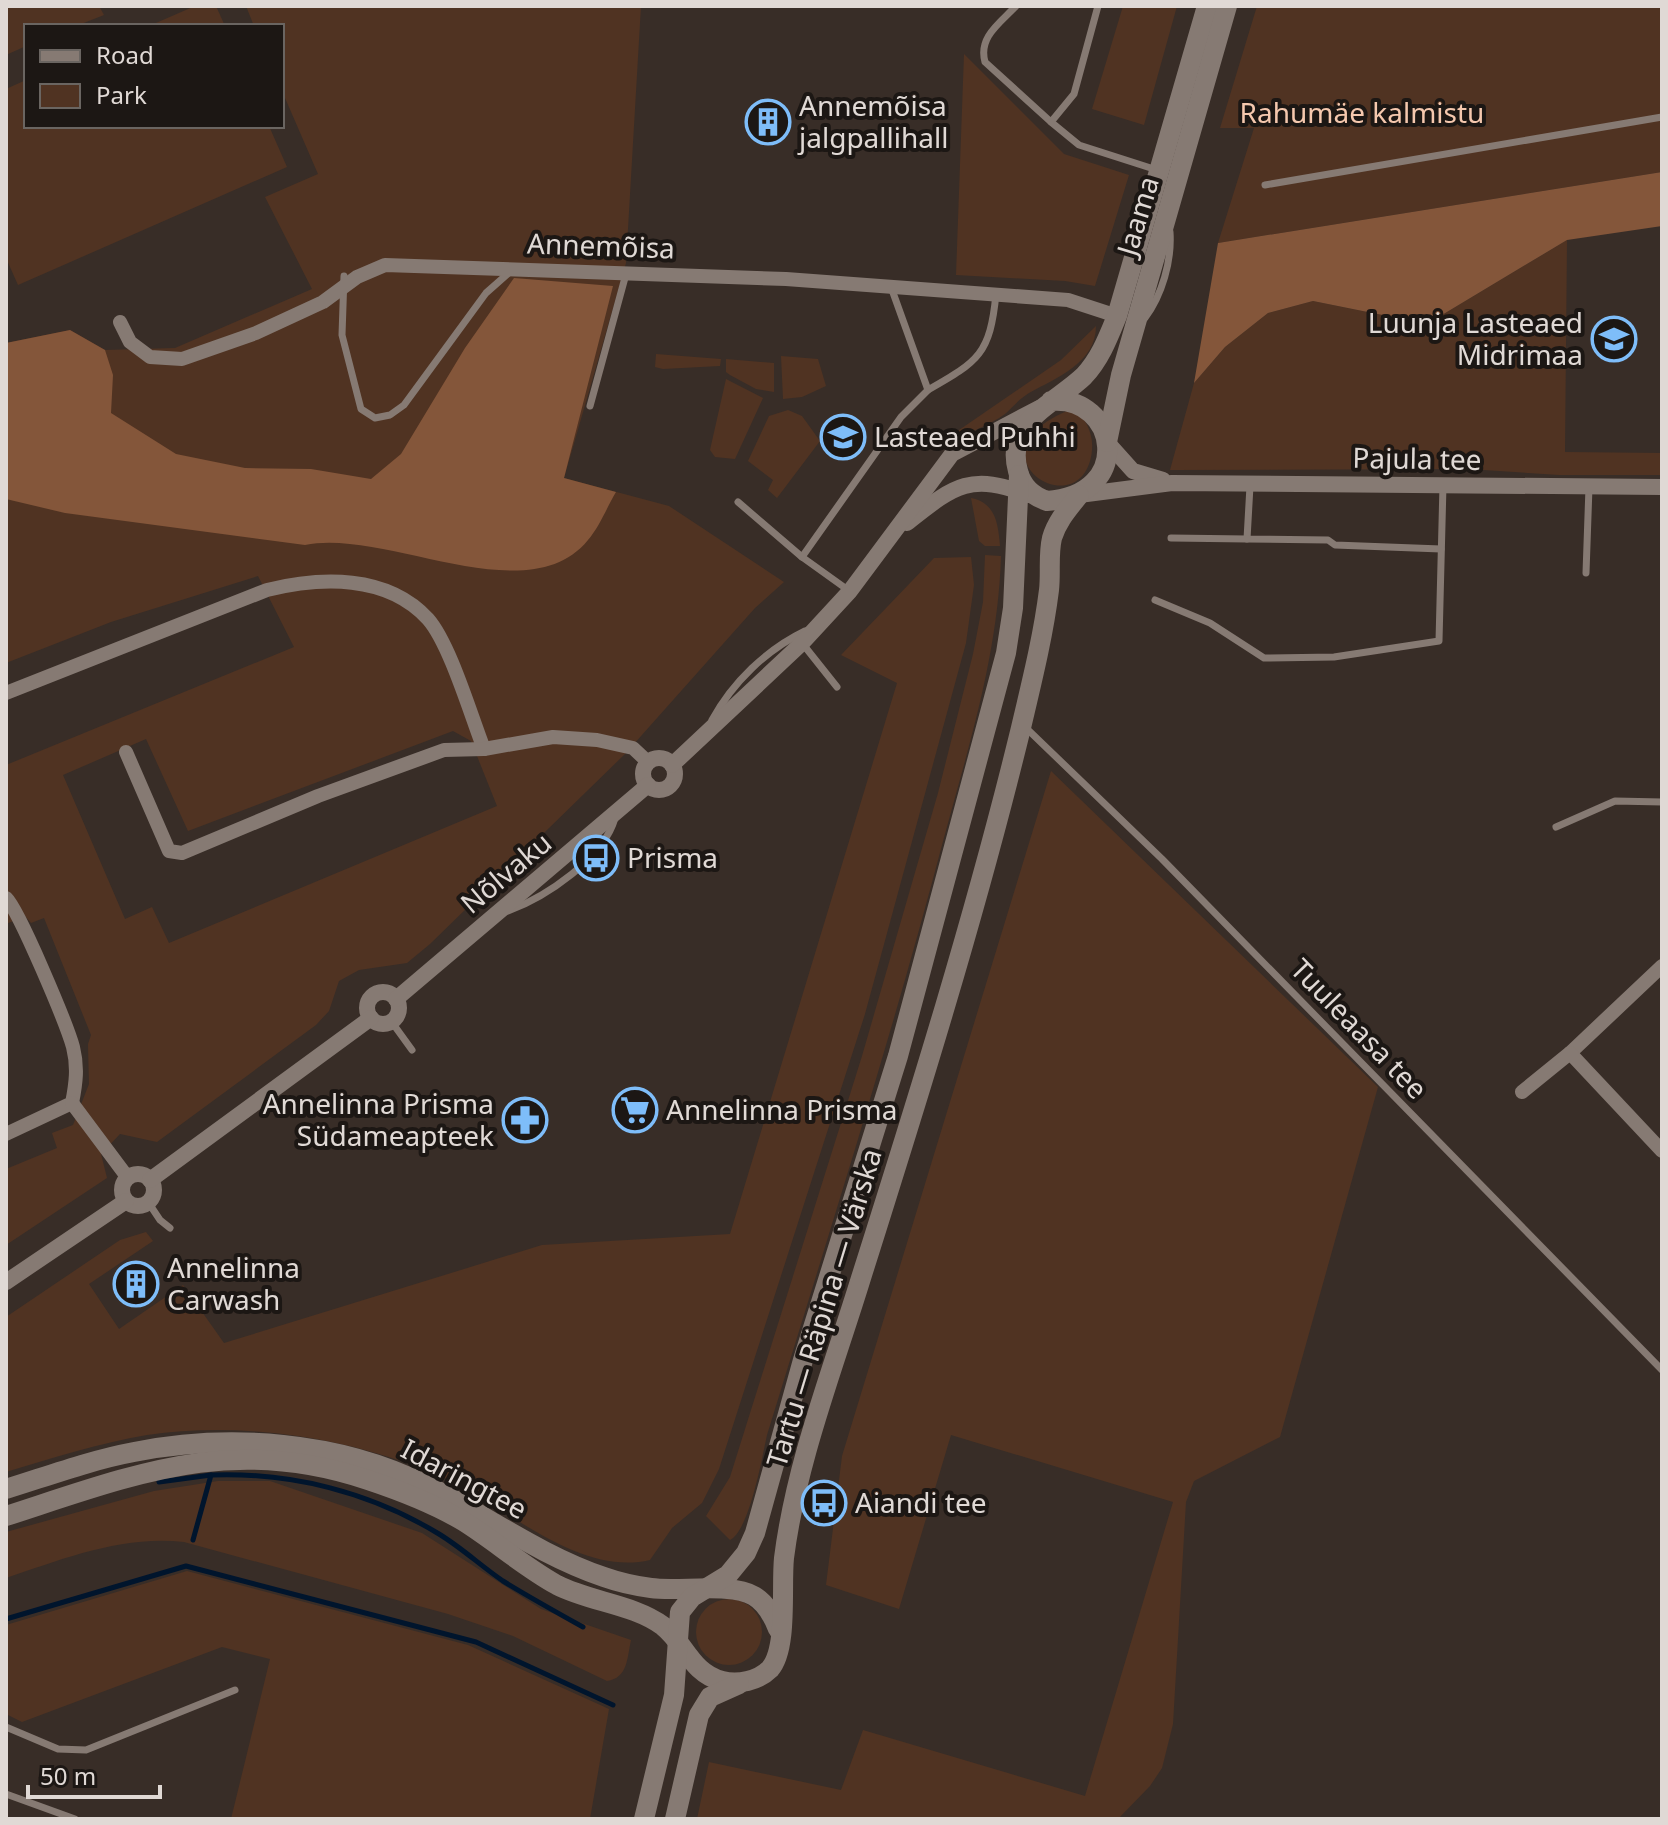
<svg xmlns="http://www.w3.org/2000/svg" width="1668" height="1825" font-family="'Noto Sans',sans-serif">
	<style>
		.green { fill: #503322; fill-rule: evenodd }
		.forest { fill: #84563a }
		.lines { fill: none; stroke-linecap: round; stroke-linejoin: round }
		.stream { stroke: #00152d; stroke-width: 5 }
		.service { stroke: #867a73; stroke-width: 7 }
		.minor { stroke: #867a73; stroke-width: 14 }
		.tertiary { stroke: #867a73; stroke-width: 16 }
		.secondary { stroke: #867a73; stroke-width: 20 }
		.labels { text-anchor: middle; stroke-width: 8; stroke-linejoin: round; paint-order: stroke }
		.poi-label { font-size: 28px; fill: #e0d9d5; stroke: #1c1714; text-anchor: start }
		.park-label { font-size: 28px; fill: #f5c8ae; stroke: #1c1714 }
		.street-label { font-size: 28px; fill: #e0d9d5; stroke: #1c1714 }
	</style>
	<rect width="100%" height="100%" fill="#382d27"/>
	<g class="green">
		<polygon points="6,6 99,6 104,15 76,26 26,26 26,46 6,55"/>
		<polygon points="195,6 216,6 225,26 149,26"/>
		<path d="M 246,6 L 641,6 L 626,263 L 564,478 L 669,506 L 784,582 L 755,608 L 625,754 L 430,944 L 407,963 L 359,970 L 339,981 L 329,1011 L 316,1025 L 157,1142 L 120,1134 L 101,1154 L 107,1178 L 6,1245 L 6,1169 L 57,1148 L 52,1133 L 73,1125 L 89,1084 L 88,1044 L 91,1035 L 44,918 L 31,923 L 25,916 L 6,924 L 6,765 L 294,647 L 258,576 L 111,622 L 6,663 L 6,343 L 70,330 L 105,350 L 175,348 L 312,289 L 265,197 L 318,174 L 282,91 L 282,26 L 254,26 ZM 453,731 L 471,741 L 497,806 L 169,943 L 152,907 L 125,919 L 63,775 L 146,739 L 188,831 Z"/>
		<polygon points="1123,6 1177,6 1144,125 1092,109"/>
		<polygon points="1257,6 1662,6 1662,172 1218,243 1254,128 1220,128"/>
		<polygon points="964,54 1064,154 1129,175 1095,286 1065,281 956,275"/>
		<polygon points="26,80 26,126 269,126 287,167 18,285 6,258 6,89"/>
		<polygon points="1567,240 1565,452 1662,453 1662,475 1559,475 1468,469 1170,470 1194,383 1225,347 1268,313 1313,301 1427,324"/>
		<path d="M 1096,326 C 1096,363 1056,378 1029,393 C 1019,399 1013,407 1005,414 C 989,426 966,432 950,445 L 946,439 L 1061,360 Z"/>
		<polygon points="656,354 721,359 720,366 663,369 655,367"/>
		<polygon points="781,356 818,359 826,386 802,397 783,399"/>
		<polygon points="726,359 774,363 774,392 756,389 730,375 726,372"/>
		<polygon points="726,379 763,398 735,459 715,457 710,450"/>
		<polygon points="788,410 802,416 820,441 777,498 768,490 773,480 748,461 769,416"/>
		<path d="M 1067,411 L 1081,415 C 1091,429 1095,443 1090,461 C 1072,523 968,453 1067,411 Z"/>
		<path d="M 971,498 C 996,503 998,524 1000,546 L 985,546 L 979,541 Z"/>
		<path d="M 985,555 L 1001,556 C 998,656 968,748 942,845 C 890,1043 827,1239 767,1435 C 762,1458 749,1531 730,1540 L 706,1516 L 730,1477 L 862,1056 L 938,793 L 973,654 L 983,602 Z"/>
		<path d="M 971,557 L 974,585 L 966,643 L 865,1014 L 719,1469 L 702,1503 L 672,1528 L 650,1560 C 573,1578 496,1496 429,1471 C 342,1437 240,1421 147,1435 C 100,1443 52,1458 6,1472 L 6,1317 L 120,1240 L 146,1232 L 153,1241 L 89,1284 L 119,1329 L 183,1285 L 224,1343 L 542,1245 L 730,1234 L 897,683 L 841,655 L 934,558 Z"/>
		<polygon points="1051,771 1378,1087 1280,1437 1194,1481 1186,1502 1173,1724 1162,1768 1150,1786 1118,1819 697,1819 709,1762 841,1790 863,1730 1085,1796 1173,1502 951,1435 899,1609 826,1585 842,1456"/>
		<path d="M 218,1481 L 270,1481 L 422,1533 L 541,1609 L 631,1640 C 627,1658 628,1678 607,1681 L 513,1636 L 448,1614 L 184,1542 C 122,1535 63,1559 6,1578 L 6,1532 L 154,1491 Z"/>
		<polygon points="187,1571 468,1645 609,1709 590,1819 231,1819 270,1659 222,1647 22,1722 6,1714 6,1625"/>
		<circle cx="729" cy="1632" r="33"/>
	</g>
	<g class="forest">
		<polygon points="1662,172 1662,226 1567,240 1427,324 1313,301 1268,313 1225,347 1194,383 1218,243"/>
		<path d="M 514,278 L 613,286 L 564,478 L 616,492 C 607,507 600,526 588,540 C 528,614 385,528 305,545 L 65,513 L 6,499 L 6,343 L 70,330 L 105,350 L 113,375 L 111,413 L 176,454 L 245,468 L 311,469 L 371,479 L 401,454 L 465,348 Z"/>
	</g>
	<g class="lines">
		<g class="stream">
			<polyline points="159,1482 211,1475"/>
			<path d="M 193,1540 L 211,1475 C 291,1472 370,1492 439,1534 C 462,1548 481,1566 503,1581 C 529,1597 556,1612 583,1627"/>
			<polyline points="6,1619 186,1566 476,1642 613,1705"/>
		</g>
		<g class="service">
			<path d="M 1016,6 C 1000,23 978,37 985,62 L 1051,122"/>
			<polyline points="1098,6 1074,94 1051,122 1079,145 1157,170"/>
			<polyline points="1265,185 1662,117"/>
			<polyline points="344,276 342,335 361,409 375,418 390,415 404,405 486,293 511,271"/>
			<path d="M 1145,318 C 1162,295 1172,261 1170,232"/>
			<path d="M 928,390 C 979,361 990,354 996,294"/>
			<polyline points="590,406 626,274"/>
			<polyline points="1250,486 1247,539 1328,540 1335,545 1441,549"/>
			<polyline points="738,502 802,557"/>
			<polyline points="1171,538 1247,539"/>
			<polyline points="1586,573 1589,487"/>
			<polyline points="848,590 802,557 901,417 928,390 891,287"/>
			<polyline points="1155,600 1210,623 1264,658 1334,657 1439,641 1443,485"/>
			<polyline points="802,643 837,687"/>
			<path d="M 712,720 C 733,682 766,650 805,631"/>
			<polyline points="1024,726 1162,859 1662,1370"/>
			<polyline points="1556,827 1615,801 1662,802"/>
			<path d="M 508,911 C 546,897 604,858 615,818"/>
			<polyline points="391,1021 412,1050"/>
			<polyline points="148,1202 160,1220 170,1228"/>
			<polyline points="6,1727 58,1749 86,1750 235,1690"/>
			<polyline points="6,1794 75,1819"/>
		</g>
		<g class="minor">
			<polyline points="120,322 130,342 150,357 182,359 256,333 323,302 357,277 385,265 786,279 1068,300 1117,316"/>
			<path d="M 6,693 L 267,590 C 320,577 387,574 428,619 C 450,644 471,716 484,749"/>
			<polyline points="126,752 169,851 182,853 318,796 444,750 484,749 553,737 597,740 633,748 648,762"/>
			<path d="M 6,898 C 19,910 67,1025 73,1047 C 78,1067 76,1083 72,1103 L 6,1134"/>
			<polyline points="1570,1053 1662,966"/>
			<polyline points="1522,1092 1570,1053 1662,1151"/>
			<polyline points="72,1103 128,1178"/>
		</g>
		<g class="tertiary">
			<polyline points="1107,442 1133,471 1163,480"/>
			<polyline points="1079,495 1172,483 1662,487"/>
			<path d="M 907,523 C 954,486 969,472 1029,495"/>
			<circle cx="659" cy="774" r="16"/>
			<polyline points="672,765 802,643 850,591 952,454 1039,408"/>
			<circle cx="383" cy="1008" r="16"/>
			<polyline points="396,999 648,785"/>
			<circle cx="138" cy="1190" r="16"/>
			<polyline points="150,1180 371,1018"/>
			<polyline points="6,1282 126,1201"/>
		</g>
		<g class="secondary">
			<path d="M 1051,401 C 1118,395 1135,495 1047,501 C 1032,496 1022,487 1018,471 C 1004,421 1055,404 1084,376 C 1100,359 1108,338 1117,316 L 1207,6"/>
			<polyline points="1107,442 1121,375 1227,6"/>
			<path d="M 6,1489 C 48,1476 91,1460 134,1452 C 229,1433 339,1441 426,1485 C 486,1515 539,1555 604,1577 C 618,1582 636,1586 651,1588 C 679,1592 731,1582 754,1596 C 766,1603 773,1616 778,1629"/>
			<path d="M 6,1516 C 136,1474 232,1434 368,1480 C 401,1491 433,1503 463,1521 C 495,1541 524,1567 557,1585 C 590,1602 633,1604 663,1626 C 685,1643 691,1673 722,1681 C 738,1685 758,1681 770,1669 C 788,1649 781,1586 784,1558 C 796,1463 833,1369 861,1278 C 918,1098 975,916 1020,732 C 1031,685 1043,638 1049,590 C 1051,573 1048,555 1052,538 C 1057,521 1068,509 1079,495"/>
			<polyline points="644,1819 674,1695 680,1612 692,1597 728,1575 746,1553 755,1533 803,1360 898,1056 1006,653 1013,608 1019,475"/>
			<polyline points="675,1819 699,1715 710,1697 739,1684"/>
		</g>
	</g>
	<defs>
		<g id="building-ring" transform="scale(2.3)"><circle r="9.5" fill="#1c1714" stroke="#7ebdf9" stroke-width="1.5"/><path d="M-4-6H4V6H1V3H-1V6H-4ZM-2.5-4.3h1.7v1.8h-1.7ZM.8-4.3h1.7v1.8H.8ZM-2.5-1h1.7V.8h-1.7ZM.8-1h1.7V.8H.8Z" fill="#7ebdf9"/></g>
		<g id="school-ring" transform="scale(2.3)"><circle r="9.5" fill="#1c1714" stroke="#7ebdf9" stroke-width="1.5"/><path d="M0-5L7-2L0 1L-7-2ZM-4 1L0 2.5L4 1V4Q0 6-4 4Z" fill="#7ebdf9"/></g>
		<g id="bus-ring" transform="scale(2.3)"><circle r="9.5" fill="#1c1714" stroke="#7ebdf9" stroke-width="1.5"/><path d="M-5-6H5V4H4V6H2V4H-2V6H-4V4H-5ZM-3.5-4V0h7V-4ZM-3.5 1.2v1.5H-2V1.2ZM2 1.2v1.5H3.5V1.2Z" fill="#7ebdf9"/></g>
		<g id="supermarket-ring" transform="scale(2.3)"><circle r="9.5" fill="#1c1714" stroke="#7ebdf9" stroke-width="1.5"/><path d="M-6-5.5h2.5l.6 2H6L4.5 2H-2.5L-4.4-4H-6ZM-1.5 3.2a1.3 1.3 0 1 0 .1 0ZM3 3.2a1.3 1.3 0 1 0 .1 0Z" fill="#7ebdf9"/></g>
		<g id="pharmacy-ring" transform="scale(2.3)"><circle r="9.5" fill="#1c1714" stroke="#7ebdf9" stroke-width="1.5"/><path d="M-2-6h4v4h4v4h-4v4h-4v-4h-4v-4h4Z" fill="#7ebdf9"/></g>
	</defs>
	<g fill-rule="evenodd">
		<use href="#building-ring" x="768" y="122"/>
		<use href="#school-ring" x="1614" y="339"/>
		<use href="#school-ring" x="843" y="437"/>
		<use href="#bus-ring" x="596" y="858"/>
		<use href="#supermarket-ring" x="635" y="1110"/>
		<use href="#pharmacy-ring" x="525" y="1120"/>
		<use href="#building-ring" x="136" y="1284"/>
		<use href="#bus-ring" x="824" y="1503"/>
	</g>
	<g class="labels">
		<g class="poi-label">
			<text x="799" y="116">Annemõisa<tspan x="799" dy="32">jalgpallihall</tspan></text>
			<text x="1583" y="333" text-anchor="end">Luunja Lasteaed<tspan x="1583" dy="32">Midrimaa</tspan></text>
			<text x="874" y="447">Lasteaed Puhhi</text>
			<text x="627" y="868">Prisma</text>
			<text x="494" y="1114" text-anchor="end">Annelinna Prisma<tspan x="494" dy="32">Südameapteek</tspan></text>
			<text x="666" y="1120">Annelinna Prisma</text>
			<text x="167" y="1278">Annelinna<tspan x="167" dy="32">Carwash</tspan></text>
			<text x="855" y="1513">Aiandi tee</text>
		</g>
		<g class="park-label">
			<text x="1362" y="123">Rahumäe kalmistu</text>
		</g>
		<g class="street-label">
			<text transform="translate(1138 216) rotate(-73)" y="10">Jaama</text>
			<text transform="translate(601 246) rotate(2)" y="10">Annemõisa</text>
			<text transform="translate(1417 459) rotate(1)" y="10">Pajula tee</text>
			<text transform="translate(506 873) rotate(-40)" y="10">Nõlvaku</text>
			<text transform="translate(1359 1029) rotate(46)" y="10">Tuuleaasa tee</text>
			<text transform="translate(824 1308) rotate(-73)" y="10">Tartu — Räpina — Värska</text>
			<text transform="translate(464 1479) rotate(28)" y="10">Idaringtee</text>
		</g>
	</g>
	<rect width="1668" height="1825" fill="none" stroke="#e0d9d5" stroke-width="16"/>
	<rect x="24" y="24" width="260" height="104" fill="#1c1714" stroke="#6a6561" stroke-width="2"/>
	<rect x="40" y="50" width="40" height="12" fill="#867a73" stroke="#6a6561" stroke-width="2"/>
	<text x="96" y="64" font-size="24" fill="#e0d9d5">Road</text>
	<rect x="40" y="84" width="40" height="24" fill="#503322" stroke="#6a6561" stroke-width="2"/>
	<text x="96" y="104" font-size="24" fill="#e0d9d5">Park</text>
	<path d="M28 1785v12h132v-12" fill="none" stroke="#e0d9d5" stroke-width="4"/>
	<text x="40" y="1785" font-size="24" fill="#e0d9d5" stroke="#1c1714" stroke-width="6" paint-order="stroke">50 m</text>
</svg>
